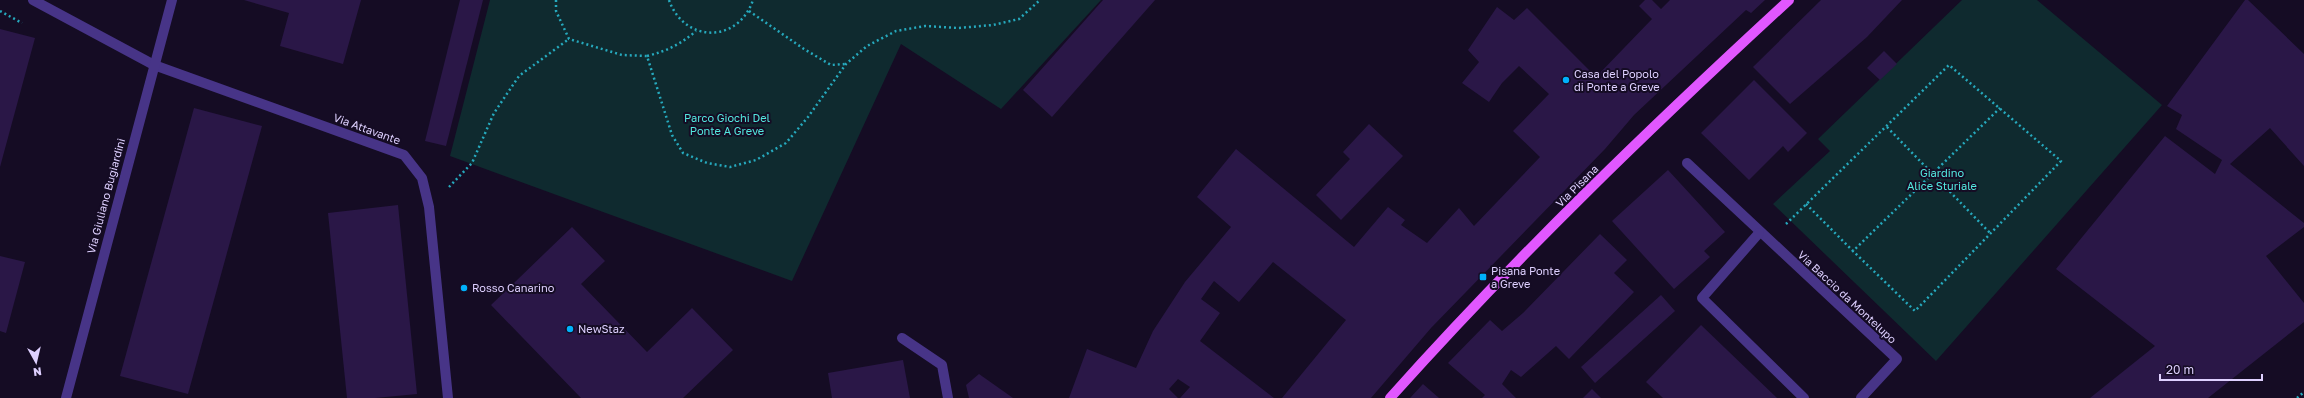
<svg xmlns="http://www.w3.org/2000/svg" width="2304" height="398" font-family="'Golos Text',sans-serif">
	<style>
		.green { fill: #0f2a2f }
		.building { fill: #2a1747 }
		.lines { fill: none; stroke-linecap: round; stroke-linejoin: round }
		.path { stroke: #26a9bd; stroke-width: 2.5; stroke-dasharray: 2 3; stroke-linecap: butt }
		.minor { stroke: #473487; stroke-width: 10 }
		.major { stroke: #e157ff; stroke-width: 10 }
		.poi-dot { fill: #00b1fb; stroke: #150c24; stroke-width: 1.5 }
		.labels { text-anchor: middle; stroke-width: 4; stroke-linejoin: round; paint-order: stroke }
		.poi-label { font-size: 11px; fill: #ded0ff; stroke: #150c24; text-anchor: start }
		.park-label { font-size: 11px; fill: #53e8df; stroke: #150c24 }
		.street-label { font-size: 11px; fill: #ded0ff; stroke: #150c24 }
	</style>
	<rect width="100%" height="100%" fill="#150c24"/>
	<g class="green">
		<polygon points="490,0 1101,0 1001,109 901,44 792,281 450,156"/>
		<polygon points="1962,0 2037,0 2162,105 1936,361 1773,204 1830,151 1818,139"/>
	</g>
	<g class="building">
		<polygon points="244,0 361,0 343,64 280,46 289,13"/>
		<polygon points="460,0 483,0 446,146 425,141"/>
		<polygon points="1103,0 1155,0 1052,117 1023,90"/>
		<polygon points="1645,0 1652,0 1661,9 1670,0 1765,0 1751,13 1746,10 1634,115 1605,149 1431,328 1371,398 1282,398 1346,320 1273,262 1239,302 1214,281 1201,299 1220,313 1200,341 1274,398 1180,398 1190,387 1178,379 1169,389 1178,398 1069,398 1087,349 1136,368 1153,331 1185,282 1231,227 1197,197 1236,149 1354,247 1388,207 1405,220 1401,225 1427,243 1459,208 1474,226 1540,157 1513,131 1549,94 1519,66 1502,83 1489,102 1462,83 1479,62 1468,50 1497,7 1514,20 1527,8 1596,77 1652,19 1639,6"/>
		<polygon points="1821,0 1902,0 1867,37 1790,104 1753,67"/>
		<polygon points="2245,0 2248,0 2304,54 2304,166 2270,128 2230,164 2304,223 2304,227 2266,256 2304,303 2304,322 2208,398 2090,398 2155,346 2056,269 2165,136 2215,174 2222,160 2176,129 2182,115 2167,106"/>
		<polygon points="0,29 35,38 0,167"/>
		<polygon points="1884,51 1897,64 1880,80 1867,68"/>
		<polygon points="1754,80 1807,133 1788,152 1783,146 1749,180 1701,133"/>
		<polygon points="194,108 262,126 188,394 120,376"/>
		<polygon points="1369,124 1403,156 1341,220 1316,195 1350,159 1343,152"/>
		<polygon points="1668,170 1725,232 1704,251 1710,257 1674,289 1612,221"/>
		<polygon points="398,205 417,394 375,398 347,398 328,213"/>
		<polygon points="572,227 605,261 581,284 647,352 692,308 733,350 683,398 581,398 491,305"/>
		<polygon points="1600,234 1627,260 1614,273 1634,292 1569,359 1556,346 1521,377 1511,370 1502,384 1516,398 1482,398 1485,395 1448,363 1490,320 1502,331 1523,313"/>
		<polygon points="0,256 25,262 6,333 0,331"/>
		<polygon points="1661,295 1675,311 1595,383 1581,367"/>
		<polygon points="1701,325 1777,398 1663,398 1646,382"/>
		<polygon points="903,360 910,398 832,398 828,373"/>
		<polygon points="979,374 1013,398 969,398 966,385"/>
		<polygon points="1423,384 1439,398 1410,398"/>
		<polygon points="1592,389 1601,398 1583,398"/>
	</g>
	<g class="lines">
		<g class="path">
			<polyline points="556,0 556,11 569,39 622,55 647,56 672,135 683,153 707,163 730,167 756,160 786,143 808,117 846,64 867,46 896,31 925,26 958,28 993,25 1019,19 1040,0"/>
			<path d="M 669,0 C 684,43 738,44 753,0"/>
			<polyline points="0,11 22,23"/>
			<polyline points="749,11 804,49 831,65 845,64"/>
			<path d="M 647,56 C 667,51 681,44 696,31"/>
			<polyline points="1887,127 1990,233"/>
			<polyline points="449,187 472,163 494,113 519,76 569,39"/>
			<polyline points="1806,204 1853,251 2000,108"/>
			<polyline points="1786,224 1949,65 2061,161 1915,311 1853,251"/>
			<polyline points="2297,398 2304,392"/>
		</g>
		<g class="minor">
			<polyline points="33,0 154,65 404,155 422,178 429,207 448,398"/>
			<polyline points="1687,163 1897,359 1861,398"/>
			<polyline points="1759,233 1702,298 1804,398"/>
			<polyline points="902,338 942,365 948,398"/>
			<polyline points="66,398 172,0"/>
		</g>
		<path class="major" d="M 1390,398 C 1515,258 1651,127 1789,0"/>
	</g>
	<g class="poi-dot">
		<circle cx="1566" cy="80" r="4"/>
		<rect x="1479" y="273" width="8" height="8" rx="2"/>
		<circle cx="464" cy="288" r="4"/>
		<circle cx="570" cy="329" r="4"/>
	</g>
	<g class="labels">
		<g class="poi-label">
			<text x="1574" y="78">Casa del Popolo<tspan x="1574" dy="13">di Ponte a Greve</tspan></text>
			<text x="1491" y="275">Pisana Ponte<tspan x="1491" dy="13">a Greve</tspan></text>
			<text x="472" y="292">Rosso Canarino</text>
			<text x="578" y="333">NewStaz</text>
		</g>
		<g class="park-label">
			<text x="727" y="122">Parco Giochi Del<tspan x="727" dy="13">Ponte A Greve</tspan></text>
			<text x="1942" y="177">Giardino<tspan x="1942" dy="13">Alice Sturiale</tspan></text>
		</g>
		<g class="street-label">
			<text transform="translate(367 129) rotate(20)" y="4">Via Attavante</text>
			<text transform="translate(1577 186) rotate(-45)" y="4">Via Pisana</text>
			<text transform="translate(106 196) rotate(-75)" y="4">Via Giuliano Bugiardini</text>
			<text transform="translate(1847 297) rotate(43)" y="4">Via Baccio da Montelupo</text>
		</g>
	</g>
	<g transform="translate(36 362) rotate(172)" stroke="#150c24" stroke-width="3" paint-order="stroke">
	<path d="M0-3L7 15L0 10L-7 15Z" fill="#ded0ff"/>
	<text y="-6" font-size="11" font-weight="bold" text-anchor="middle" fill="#ded0ff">N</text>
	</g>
	<path d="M2160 374v6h102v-6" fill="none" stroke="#ded0ff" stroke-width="2"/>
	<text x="2166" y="374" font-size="12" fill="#ded0ff" stroke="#150c24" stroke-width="3" paint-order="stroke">20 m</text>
</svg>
